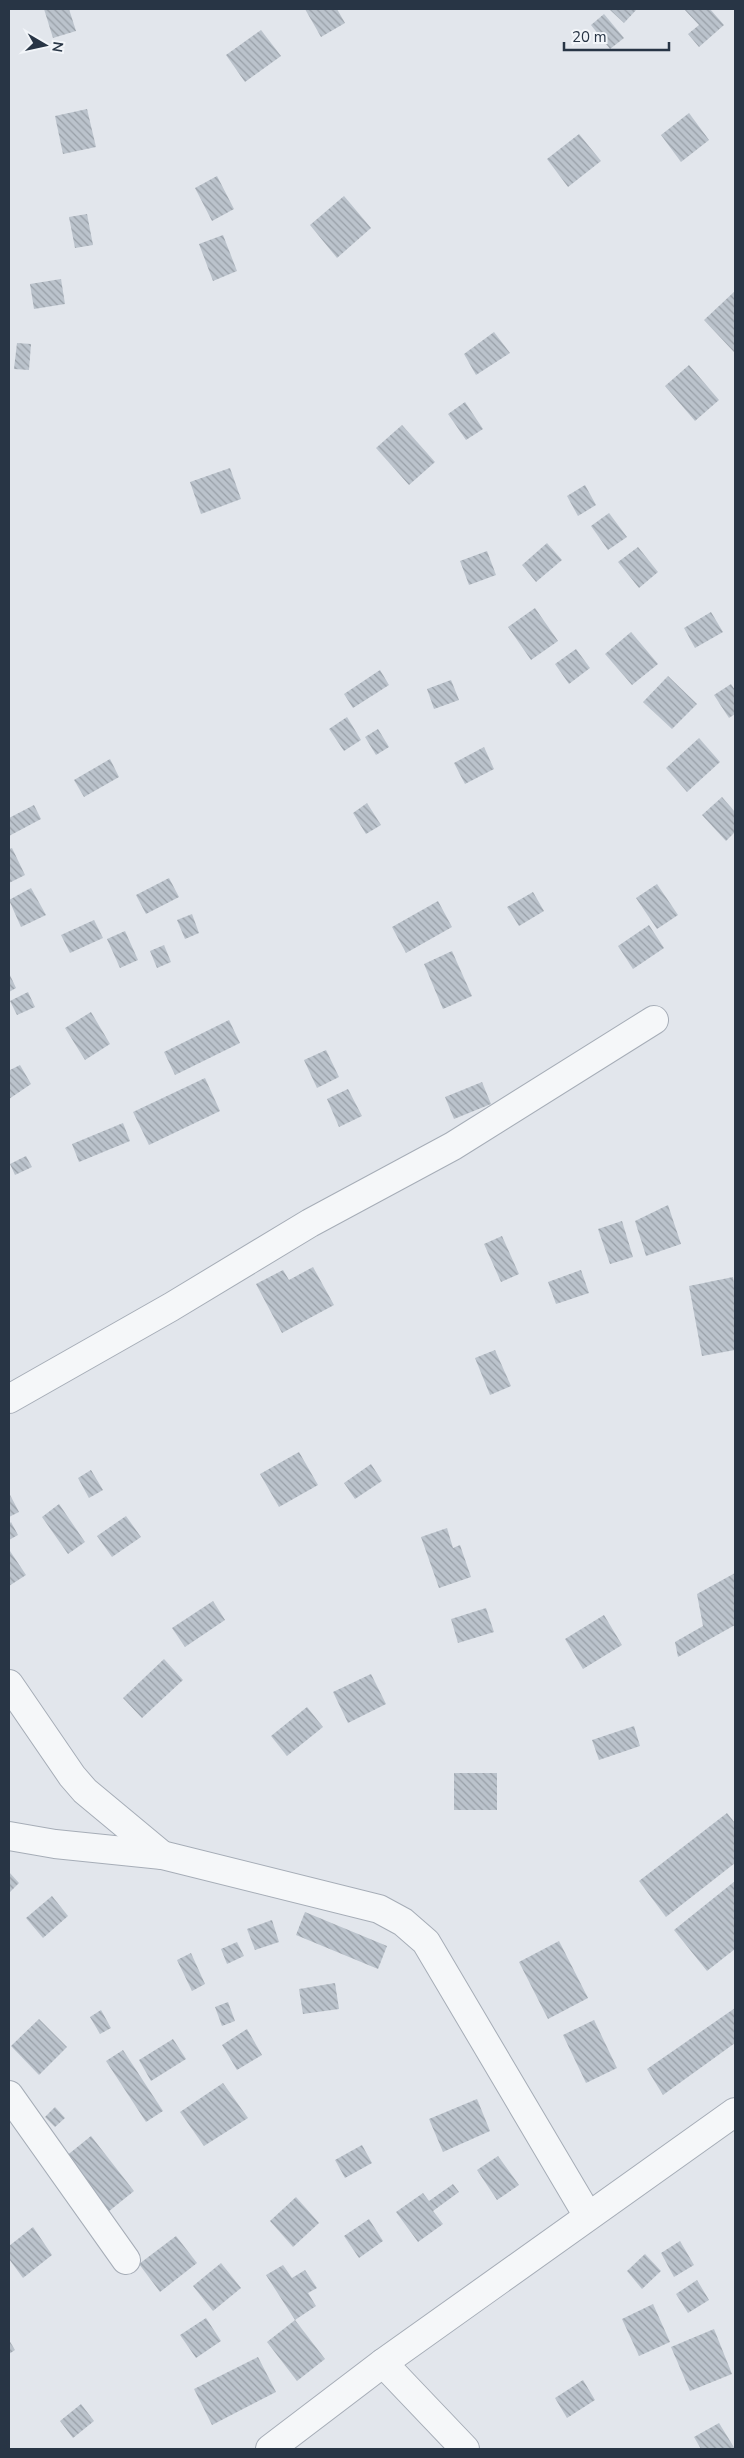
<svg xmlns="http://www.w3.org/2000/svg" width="744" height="2458" font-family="'Nunito Sans',sans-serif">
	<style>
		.building { fill: url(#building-back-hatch) }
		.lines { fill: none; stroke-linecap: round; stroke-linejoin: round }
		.minor-casing { stroke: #a6adb7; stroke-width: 30 }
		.minor { stroke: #f5f7f9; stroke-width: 28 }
	</style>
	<defs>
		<pattern id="building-back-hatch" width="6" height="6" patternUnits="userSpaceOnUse" patternTransform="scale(1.25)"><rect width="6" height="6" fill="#bbc3cc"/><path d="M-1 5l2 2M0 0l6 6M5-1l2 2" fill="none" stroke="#989fa7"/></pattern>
	</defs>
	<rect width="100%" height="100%" fill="#e2e6ec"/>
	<g class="building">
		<polygon points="44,9 69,9 76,31 53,38"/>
		<polygon points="305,9 337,9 345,23 321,37"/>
		<polygon points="609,9 637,9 624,23"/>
		<polygon points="684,9 710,9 724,25 699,47 688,34 699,25"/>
		<polygon points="604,14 624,38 610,49 591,25"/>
		<polygon points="261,30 281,56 245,82 226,55"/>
		<polygon points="87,109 96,147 63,154 55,116"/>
		<polygon points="689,113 709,140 681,162 661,135"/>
		<polygon points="579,134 601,161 568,187 547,159"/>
		<polygon points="217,176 234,209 212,221 195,188"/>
		<polygon points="344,196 371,228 337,258 310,225"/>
		<polygon points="87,214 93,245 75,248 69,217"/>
		<polygon points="223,235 237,271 213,281 199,244"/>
		<polygon points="61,279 65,304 34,309 30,284"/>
		<polygon points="735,291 735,350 734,352 704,320"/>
		<polygon points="494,332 510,353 476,375 464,354"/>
		<polygon points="17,343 31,344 29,370 14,369"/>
		<polygon points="689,365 719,400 695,421 665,386"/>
		<polygon points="465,402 483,429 466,440 448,414"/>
		<polygon points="402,425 435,462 409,485 376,448"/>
		<polygon points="230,468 241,499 201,514 190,482"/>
		<polygon points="585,485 596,505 578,516 567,496"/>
		<polygon points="609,513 627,537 608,550 591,526"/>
		<polygon points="547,543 562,560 536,582 522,565"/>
		<polygon points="638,547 658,572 639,588 618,562"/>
		<polygon points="487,551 496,575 469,585 460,561"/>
		<polygon points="535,608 558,641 531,660 508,627"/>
		<polygon points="711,612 723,632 695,648 684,628"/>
		<polygon points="631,632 658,664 632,685 605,654"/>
		<polygon points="576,649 590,668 569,684 555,664"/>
		<polygon points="380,670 389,685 353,708 344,694"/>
		<polygon points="668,676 697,704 672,729 643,702"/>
		<polygon points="451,680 459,700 434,709 427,689"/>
		<polygon points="731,684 735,690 735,714 729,718 714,695"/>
		<polygon points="347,717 361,740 344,751 329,729"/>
		<polygon points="378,729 389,747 376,755 365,737"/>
		<polygon points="699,738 720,762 687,792 666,768"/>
		<polygon points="484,747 494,769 465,784 454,763"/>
		<polygon points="110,759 119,777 84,797 74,780"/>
		<polygon points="722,797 735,812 735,832 726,841 702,815"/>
		<polygon points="367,803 381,825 366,834 353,813"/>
		<polygon points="34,805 41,819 9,836 9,818"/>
		<polygon points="12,848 25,875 9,883 9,849"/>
		<polygon points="169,878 179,897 146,914 136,895"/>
		<polygon points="657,884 678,915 657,929 636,898"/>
		<polygon points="31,888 46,915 21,927 9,900"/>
		<polygon points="533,892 544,911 519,926 507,907"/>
		<polygon points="438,901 452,927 406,953 392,927"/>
		<polygon points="192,914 199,933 185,939 177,920"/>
		<polygon points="94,920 103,938 70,953 61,935"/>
		<polygon points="649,925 664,948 633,969 618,946"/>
		<polygon points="125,931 138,960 120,968 107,939"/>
		<polygon points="164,945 171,962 157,968 150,951"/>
		<polygon points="452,951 472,996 443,1009 424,964"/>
		<polygon points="9,973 16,988 9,992"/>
		<polygon points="28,992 35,1007 17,1015 10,1001"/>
		<polygon points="91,1012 110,1044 85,1060 65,1028"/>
		<polygon points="229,1020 240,1043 175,1075 164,1052"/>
		<polygon points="326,1050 339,1077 317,1088 304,1060"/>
		<polygon points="20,1065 31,1084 9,1099 9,1067 10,1070"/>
		<polygon points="205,1078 220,1111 149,1145 133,1112"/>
		<polygon points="482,1082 491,1104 454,1119 445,1097"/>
		<polygon points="348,1089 362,1116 339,1127 327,1099"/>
		<polygon points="123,1123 130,1141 79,1162 72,1144"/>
		<polygon points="26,1156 32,1167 15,1175 10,1164"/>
		<polygon points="668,1205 681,1244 646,1256 635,1221"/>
		<polygon points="622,1221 633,1257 610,1264 598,1229"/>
		<polygon points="502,1236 519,1274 501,1282 484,1244"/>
		<polygon points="313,1267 334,1305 282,1333 256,1284 283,1270 289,1280"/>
		<polygon points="581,1270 589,1293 556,1304 548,1282"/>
		<polygon points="733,1277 735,1290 735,1350 702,1356 689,1286"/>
		<polygon points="495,1350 511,1386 490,1395 475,1358"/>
		<polygon points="299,1452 318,1485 279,1507 260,1474"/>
		<polygon points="371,1464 382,1481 355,1499 344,1483"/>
		<polygon points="91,1470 103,1490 89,1498 78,1478"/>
		<polygon points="9,1493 19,1512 9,1517"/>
		<polygon points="59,1504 85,1542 68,1554 42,1517"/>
		<polygon points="126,1516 141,1537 112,1557 97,1536"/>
		<polygon points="11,1522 18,1535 9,1540 9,1524"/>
		<polygon points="447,1528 453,1548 460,1545 471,1577 439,1588 421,1537"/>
		<polygon points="10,1551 26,1575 9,1586 9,1552"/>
		<polygon points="735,1573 735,1625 678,1657 675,1642 703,1626 697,1594"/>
		<polygon points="213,1601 225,1620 185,1647 172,1628"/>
		<polygon points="486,1608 494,1632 458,1643 451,1619"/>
		<polygon points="604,1615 622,1645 583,1669 565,1639"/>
		<polygon points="164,1659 183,1680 142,1718 123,1698"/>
		<polygon points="371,1674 386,1704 348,1723 333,1692"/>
		<polygon points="307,1707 323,1727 287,1756 271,1736"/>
		<polygon points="634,1726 640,1746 599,1760 592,1740"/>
		<rect x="454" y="1773" width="43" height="37"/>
		<polygon points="727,1813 735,1823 735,1863 666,1917 639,1881"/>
		<polygon points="9,1872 19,1883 9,1893"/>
		<polygon points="735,1881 735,1949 707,1971 674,1930"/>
		<polygon points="52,1896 68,1916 43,1938 26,1918"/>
		<polygon points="305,1912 387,1946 378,1969 296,1935"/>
		<polygon points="272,1920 279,1942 255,1950 247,1929"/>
		<polygon points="559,1941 588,1998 548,2019 519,1962"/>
		<polygon points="237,1942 244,1956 227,1964 221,1949"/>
		<polygon points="191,1953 205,1984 192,1991 177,1960"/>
		<polygon points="335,1983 339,2009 303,2014 299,1989"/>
		<polygon points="228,2002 235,2021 222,2026 215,2007"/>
		<polygon points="735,2008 735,2043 663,2095 647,2069"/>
		<polygon points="101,2010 111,2028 100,2034 90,2017"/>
		<polygon points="39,2019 67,2047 39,2075 11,2046"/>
		<polygon points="594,2020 617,2068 586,2083 563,2035"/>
		<polygon points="247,2029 262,2055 237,2070 222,2045"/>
		<polygon points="173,2039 186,2059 151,2081 139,2060"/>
		<polygon points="123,2050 163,2111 146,2122 106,2061"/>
		<polygon points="223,2083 248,2118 204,2146 180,2112"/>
		<polygon points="477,2099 490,2131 443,2152 429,2119"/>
		<polygon points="55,2107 65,2118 55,2127 45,2117"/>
		<polygon points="91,2136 134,2191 108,2212 65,2157"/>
		<polygon points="362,2145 372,2163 345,2178 335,2160"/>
		<polygon points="498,2156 519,2185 497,2200 477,2170"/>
		<polygon points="453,2184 459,2192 433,2211 443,2224 418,2242 396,2212 423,2193 429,2201"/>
		<polygon points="296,2197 319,2223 293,2247 270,2221"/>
		<polygon points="369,2219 383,2241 359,2258 344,2236"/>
		<polygon points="33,2227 52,2255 23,2278 9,2259 9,2246"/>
		<polygon points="176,2236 197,2263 160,2292 139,2264"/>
		<polygon points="680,2241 694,2265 674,2277 661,2253"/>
		<polygon points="645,2254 661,2271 642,2289 627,2271"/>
		<polygon points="221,2263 241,2288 213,2311 193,2286"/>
		<polygon points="283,2265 292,2278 305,2270 317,2288 308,2293 316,2306 295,2320 266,2275"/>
		<polygon points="697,2280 709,2300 688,2313 676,2294"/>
		<polygon points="653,2304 670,2342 639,2356 622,2319"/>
		<polygon points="206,2318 221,2341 196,2358 180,2335"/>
		<polygon points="295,2320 325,2359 297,2381 267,2342"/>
		<polygon points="714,2329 732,2374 690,2391 671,2347"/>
		<polygon points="9,2340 15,2350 9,2354"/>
		<polygon points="258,2357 276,2392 212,2425 194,2389"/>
		<polygon points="583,2380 595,2400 567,2418 555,2398"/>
		<polygon points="81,2404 94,2421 73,2438 60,2421"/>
		<polygon points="719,2423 735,2449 701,2449 694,2437"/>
	</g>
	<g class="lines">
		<g class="minor-casing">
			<g id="minor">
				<polyline points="9,1399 171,1307 310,1223 453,1146 654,1020"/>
				<polyline points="9,1684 72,1776 85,1791 162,1855 379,1909 403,1922 426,1942 588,2216"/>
				<polyline points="9,1836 55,1844 162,1855"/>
				<polyline points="9,2095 126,2260"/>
				<polyline points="383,2363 465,2449"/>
				<polyline points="270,2449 383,2363 735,2112"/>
			</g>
		</g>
		<use href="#minor" class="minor"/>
	</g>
	<rect width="744" height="2458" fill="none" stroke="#283545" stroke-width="20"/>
	<g transform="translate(45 45) rotate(99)" stroke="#f2f5f9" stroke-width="4" paint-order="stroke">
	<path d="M0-4L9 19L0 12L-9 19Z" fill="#283545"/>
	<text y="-8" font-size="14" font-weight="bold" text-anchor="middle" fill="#283545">N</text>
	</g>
	<path d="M564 42v8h105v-8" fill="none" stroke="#283545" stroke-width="2.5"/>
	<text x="572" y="42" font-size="15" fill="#283545" stroke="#f2f5f9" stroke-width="4" paint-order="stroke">20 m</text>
</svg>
